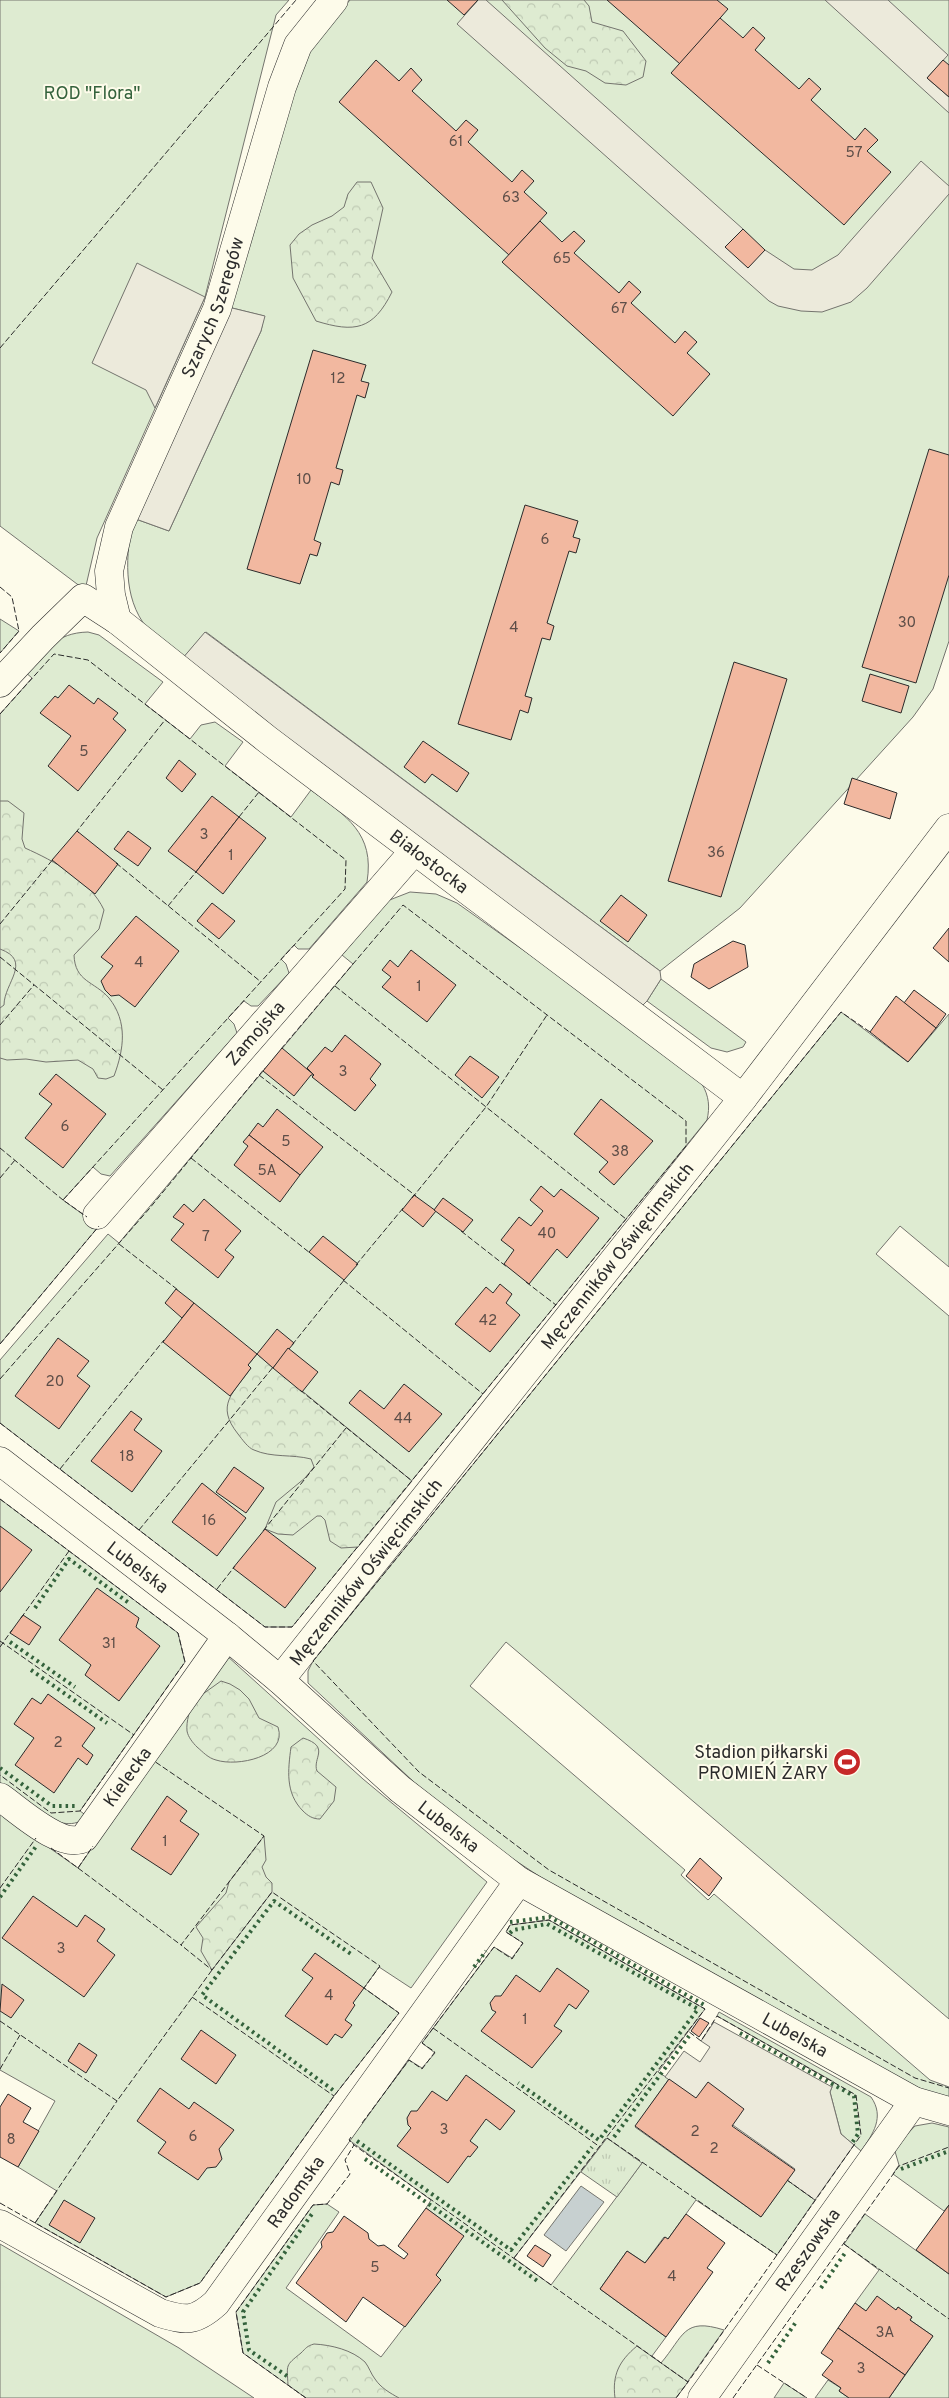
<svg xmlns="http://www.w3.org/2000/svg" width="949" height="2398" font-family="Overpass,sans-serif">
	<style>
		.green { fill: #deebd1; stroke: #74746e; fill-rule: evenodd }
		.forest { fill: url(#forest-crowns); stroke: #74746e }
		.park { fill: url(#park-tufts); stroke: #74746e }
		.parking { fill: #eceadb; stroke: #74746e }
		.water { fill: #c7d0d0; stroke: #74746e }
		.building { fill: #f2b8a0; stroke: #2b2b2b }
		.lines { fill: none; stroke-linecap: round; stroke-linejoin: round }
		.minor-casing { stroke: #2b2b2b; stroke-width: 29 }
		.minor { stroke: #fdfbea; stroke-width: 28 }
		.hedge { stroke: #34623c; stroke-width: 4; stroke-dasharray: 2.5 4; stroke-linecap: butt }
		.fence { stroke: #2b2b2b; stroke-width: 1; stroke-dasharray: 6 2.5; stroke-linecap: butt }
		.labels { text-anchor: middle; stroke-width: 4; stroke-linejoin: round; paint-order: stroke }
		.number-label { font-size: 15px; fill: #5d4e48 }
		.park-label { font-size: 18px; fill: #34623c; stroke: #fdfbea }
		.street-label { font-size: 18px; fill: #2b2b2b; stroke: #fdfbea }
		.poi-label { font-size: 18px; fill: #2b2b2b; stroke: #fdfbea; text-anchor: end }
	</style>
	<defs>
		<pattern id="forest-crowns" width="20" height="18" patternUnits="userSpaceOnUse" patternTransform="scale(1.25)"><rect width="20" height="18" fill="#deebd1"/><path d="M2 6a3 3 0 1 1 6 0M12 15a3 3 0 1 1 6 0" fill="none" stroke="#bfcab4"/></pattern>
		<pattern id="park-tufts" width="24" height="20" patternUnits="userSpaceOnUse" patternTransform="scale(1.25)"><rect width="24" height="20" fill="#deebd1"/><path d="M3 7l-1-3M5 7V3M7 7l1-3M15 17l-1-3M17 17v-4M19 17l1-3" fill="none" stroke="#bfcab4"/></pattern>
	</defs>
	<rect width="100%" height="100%" fill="#fdfbea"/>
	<g class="green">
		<polygon points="0,0 289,0 276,15 205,297 97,538 85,590 0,526"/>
		<path d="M 350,0 L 949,0 L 949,641 L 933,689 L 913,717 L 740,908 L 660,971 L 206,632 L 182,659 C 171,649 156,640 147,628 C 122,597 126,554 133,518 L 169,531 L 261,331 L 264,316 L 228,307 L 303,56 Z"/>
		<polygon points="0,619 19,631 0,653"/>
		<path d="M 88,632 L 99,635 L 163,682 L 145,704 L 190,739 L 201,725 L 215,722 L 243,742 L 225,766 L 291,817 L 311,790 C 346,816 375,833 367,882 L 309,949 L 298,949 L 294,945 L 281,959 L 286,964 L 289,973 L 258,1006 L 251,1006 L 244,1001 L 228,1018 L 234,1024 L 237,1033 L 110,1176 L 101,1174 L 93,1167 L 63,1200 L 99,1226 L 0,1344 L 0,714 L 32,678 L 25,672 C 47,650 55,633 88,632 Z"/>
		<path d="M 410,892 L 436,894 L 457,903 L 571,984 L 702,1084 C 709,1096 710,1107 707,1120 L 292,1627 L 265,1627 L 0,1423 L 0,1360 L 108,1234 L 119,1243 L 353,964 L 342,955 L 387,901 Z"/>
		<polygon points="661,979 746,1042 743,1047 727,1052 711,1048 647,1001"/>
		<polygon points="841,1012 908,1062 949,1014 949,1267 900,1226 876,1254 949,1316 949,2019 506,1642 470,1686 685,1870 681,1875 708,1900 714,1894 930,2080 949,2087 949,2097 917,2088 548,1882 478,1836 415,1783 308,1683 308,1671 313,1661"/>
		<path d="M 0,1499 L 178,1633 L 185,1662 L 80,1811 L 87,1816 C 63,1841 20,1798 0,1783 Z"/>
		<polygon points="226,1655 363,1779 487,1882 411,1988 379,1967 364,1988 399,2013 334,2096 200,2283 166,2297 35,2223 57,2191 18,2167 55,2101 0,2070 0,1813 78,1868"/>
		<path d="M 549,1920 L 705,2009 L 658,2072 L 669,2079 L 635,2127 L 761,2217 L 787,2180 L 815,2200 L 777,2255 L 696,2200 L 668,2239 L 664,2237 L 645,2263 L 627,2251 L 600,2289 L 666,2337 L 652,2356 L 661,2363 C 684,2336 683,2317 724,2330 L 676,2398 L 306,2398 L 243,2353 L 236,2312 L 313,2205 L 327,2204 L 339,2212 L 286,2288 L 381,2357 L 440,2280 L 436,2275 L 463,2236 L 426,2208 L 431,2200 L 349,2140 L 409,2060 L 422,2068 L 435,2053 L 422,2043 L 494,1947 L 512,1958 L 523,1943 L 506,1932 L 510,1925 ZM 600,2147 L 642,2163 L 551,2285 L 514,2258 Z"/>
		<path d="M 719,2012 L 871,2097 C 885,2117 873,2134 861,2151 L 841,2134 L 830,2092 L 834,2082 L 717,2016 Z"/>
		<polygon points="932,2123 949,2127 949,2205 944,2211 893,2174 899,2165 894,2148 915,2126"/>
		<polygon points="865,2214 949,2274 949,2398 889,2398 933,2336 910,2320 912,2317 898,2307 896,2310 866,2311 855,2303 879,2270 844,2244"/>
		<polygon points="0,2244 179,2348 254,2398 0,2398"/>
		<polygon points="828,2380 841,2388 839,2391 849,2398 815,2398"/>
		<polygon points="784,2383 807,2398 774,2398"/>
	</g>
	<g class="forest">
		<polygon points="502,0 584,0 589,6 592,22 623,31 646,61 643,77 626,85 605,83 586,71 567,66 545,48"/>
		<path d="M 357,182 L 371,182 L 383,208 L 372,258 L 392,292 C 373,330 355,333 316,321 L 293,278 L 290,245 L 299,234 L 312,225 L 332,216 L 344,207 L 348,194 Z"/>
		<path d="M 0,801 L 8,801 L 24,813 L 22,839 L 25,848 C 54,861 90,880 104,910 L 99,929 L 74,955 C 75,982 94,981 109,998 C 128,1022 124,1049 114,1076 L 106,1079 L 98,1078 L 93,1069 L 78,1060 L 46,1062 L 26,1059 L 7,1060 L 0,1058 L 0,1008 L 4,1005 C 4,983 33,961 0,949 Z"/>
		<path d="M 257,1354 L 412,1481 L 358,1547 L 341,1548 L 330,1541 L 325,1520 L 321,1516 L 317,1516 L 293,1535 L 278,1534 L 265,1529 L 276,1502 L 305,1478 L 314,1467 L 311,1459 C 292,1454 272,1458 254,1450 C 248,1448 242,1439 238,1434 C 215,1405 233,1393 251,1368 L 248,1365 Z"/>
		<path d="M 221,1681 L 230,1684 L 240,1690 L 249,1699 L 259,1718 L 278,1727 C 288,1757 237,1767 216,1760 C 208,1758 203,1752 197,1747 C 193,1743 188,1737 187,1731 C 186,1721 190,1710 193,1701 Z"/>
		<path d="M 303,1738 C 331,1747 312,1758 317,1771 L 336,1787 L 334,1801 L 320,1819 C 313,1819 308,1816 303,1811 C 285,1793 288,1770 291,1747 Z"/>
		<polygon points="264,1836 266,1860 262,1867 266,1877 272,1883 272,1892 212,1970 201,1951 203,1938 196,1927 226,1893 229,1882"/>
		<path d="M 314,2344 C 332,2345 352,2350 365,2362 C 369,2367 371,2374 375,2379 C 381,2388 390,2393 399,2398 L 306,2398 L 288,2385 C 287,2364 285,2366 301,2353 C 306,2348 307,2346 314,2344 Z"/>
		<path d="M 637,2346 L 688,2382 L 676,2398 L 615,2398 C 612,2375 619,2361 637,2346 Z"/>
	</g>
	<polygon class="park" points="607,2138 642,2163 617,2197 581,2172"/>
	<g class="parking">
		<polygon points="478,0 486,0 743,229 725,247 765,250 794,269 812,270 838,255 921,161 949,186 949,194 867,288 851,302 822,312 801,311 778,306 769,301 457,24"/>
		<polygon points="825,0 888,0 948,55 927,78 949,97 949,113"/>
		<polygon points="137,263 205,297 155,408 146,390 92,363"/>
		<polygon points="228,307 265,316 261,331 169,531 133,518"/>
		<polygon points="205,632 660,971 661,979 647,1001 641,1007 182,659"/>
		<polygon points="714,2022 832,2087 830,2092 841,2134 854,2145 815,2200 787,2180 795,2169 665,2077 684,2051 700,2062 710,2047 701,2041"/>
	</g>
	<polygon class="water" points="581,2186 604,2202 566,2251 544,2235"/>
	<g class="building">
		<polygon points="447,0 478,0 464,15"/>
		<polygon points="607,0 717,0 728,9 680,64"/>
		<polygon points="720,18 743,38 753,27 765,38 755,50 799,89 809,78 821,89 811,100 855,140 865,128 878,140 867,151 891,172 844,225 671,73"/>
		<polygon points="376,60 399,81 411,68 422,80 412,91 456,131 466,120 478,130 468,142 512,182 522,170 534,181 524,192 547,213 509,255 339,102"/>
		<polygon points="943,60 949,65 949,97 927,78"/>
		<polygon points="540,221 562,242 574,231 585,241 574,253 619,293 629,281 641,292 631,303 675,343 685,331 697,342 687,353 710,374 673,416 502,262"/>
		<polygon points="743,229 765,250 748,268 725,247"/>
		<polygon points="313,350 366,365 361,381 369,383 365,398 357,395 336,468 343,470 339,485 331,482 314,540 321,543 317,556 310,554 300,584 247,569"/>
		<polygon points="929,449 949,455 949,575 916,683 862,667"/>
		<polygon points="525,505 578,521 573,537 580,539 576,553 569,551 547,623 554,626 550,640 542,638 525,696 532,698 528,713 520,710 511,740 458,724"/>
		<polygon points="734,662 787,679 721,897 668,881"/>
		<polygon points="870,674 909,686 901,713 862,701"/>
		<polygon points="69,685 94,704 98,698 118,713 113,719 126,730 78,791 48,766 71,736 40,713 55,696 58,698"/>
		<polygon points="423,741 469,773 457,792 432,774 425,783 404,767"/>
		<polygon points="179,760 196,774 182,792 166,778"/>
		<polygon points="852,778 897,793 890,819 844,804"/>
		<polygon points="212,796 239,817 196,872 168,851"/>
		<polygon points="239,817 266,838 223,894 196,872"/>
		<polygon points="77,831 118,864 95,894 52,860"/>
		<polygon points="128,831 151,848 138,866 114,849"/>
		<polygon points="621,895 647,915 628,942 600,921"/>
		<polygon points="212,903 235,921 219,939 197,921"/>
		<polygon points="136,916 179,951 135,1007 119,995 111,996 105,990 101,981 113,966 101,957"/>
		<polygon points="949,928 949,962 933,948"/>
		<polygon points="733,941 745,945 748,967 709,989 691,977 694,964"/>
		<polygon points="411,950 456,985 427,1022 382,987 391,977 382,970 390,960 398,967"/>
		<polygon points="914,990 946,1014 936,1028 904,1003"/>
		<polygon points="896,996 936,1028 908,1062 870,1032"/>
		<polygon points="345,1035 381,1064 370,1079 376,1085 355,1111 312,1077 314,1075 307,1068 325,1047 332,1052"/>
		<polygon points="282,1048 314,1075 311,1075 294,1096 263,1071"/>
		<polygon points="470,1056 499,1077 482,1098 455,1075"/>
		<polygon points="56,1074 106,1114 63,1168 25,1138 52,1104 39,1094"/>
		<polygon points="601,1099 653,1141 614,1185 599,1172 608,1162 574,1134"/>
		<polygon points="277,1109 323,1147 300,1175 249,1135 258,1123 263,1127"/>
		<polygon points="249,1135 300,1175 280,1202 234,1165 248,1146 243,1142"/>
		<polygon points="541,1186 554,1197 561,1189 599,1218 567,1258 557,1249 529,1284 504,1264 514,1250 501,1240 519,1217 531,1226 543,1211 530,1200"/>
		<polygon points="414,1195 436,1211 423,1227 402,1210"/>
		<polygon points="443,1198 473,1220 463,1232 434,1210"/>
		<polygon points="204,1199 241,1231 225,1250 234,1257 218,1278 171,1240 184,1224 173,1217 184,1204 193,1212"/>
		<polygon points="323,1236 358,1264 344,1280 309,1252"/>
		<polygon points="500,1284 512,1294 506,1303 520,1315 490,1352 455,1324 486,1287 493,1293"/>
		<polygon points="176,1289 194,1303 182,1318 165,1303"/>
		<polygon points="194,1303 257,1354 248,1365 251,1368 230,1396 163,1342"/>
		<polygon points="277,1329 294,1343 273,1368 257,1354"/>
		<polygon points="58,1338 89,1361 77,1376 90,1386 59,1429 15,1396"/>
		<polygon points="288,1348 318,1372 302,1392 273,1368"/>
		<polygon points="404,1384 442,1414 409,1452 349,1403 360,1390 384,1409"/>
		<polygon points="131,1411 142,1419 134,1430 162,1451 132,1492 91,1461"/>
		<polygon points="234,1467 264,1488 246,1513 216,1492"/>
		<polygon points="202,1483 246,1518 217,1556 172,1522"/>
		<polygon points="0,1526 32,1550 0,1592"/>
		<polygon points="265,1529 316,1568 285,1608 233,1568"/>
		<polygon points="97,1588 139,1618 136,1627 160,1646 119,1701 85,1675 91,1665 59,1640"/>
		<polygon points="23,1615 41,1627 29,1645 10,1633"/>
		<polygon points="48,1694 95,1728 82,1746 93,1755 87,1765 78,1758 54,1793 15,1765 34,1738 14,1724 32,1698 41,1704"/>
		<polygon points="167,1796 187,1811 180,1821 199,1834 171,1875 131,1849"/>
		<polygon points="700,1858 722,1878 709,1896 686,1876"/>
		<polygon points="33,1896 77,1927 85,1915 105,1929 97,1941 115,1955 84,1997 2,1938"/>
		<polygon points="315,1953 364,1988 353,2003 355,2005 345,2020 352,2025 342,2038 335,2034 327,2045 285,2016 313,1978 302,1970"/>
		<polygon points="557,1968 589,1991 576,2009 569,2004 554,2026 562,2031 532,2068 481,2031 496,2012 492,2010 490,2003 495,1996 501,1996 516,1975 540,1992"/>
		<polygon points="2,1984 24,2000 11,2018 0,2011"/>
		<polygon points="700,2018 709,2023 699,2037 691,2031"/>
		<polygon points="201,2030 236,2055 216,2084 181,2059"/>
		<polygon points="79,2043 97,2055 86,2073 68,2061"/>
		<polygon points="466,2075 515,2111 500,2130 486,2119 470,2141 478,2147 470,2157 468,2156 448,2183 397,2146 411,2128 408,2125 407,2118 411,2111 417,2111 432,2091 447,2101"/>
		<polygon points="669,2079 696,2098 708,2082 744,2109 732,2126 795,2170 761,2217 635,2126"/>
		<polygon points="160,2088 189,2109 194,2102 234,2130 219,2149 222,2159 216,2167 207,2168 198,2180 158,2153 166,2142 137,2121"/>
		<polygon points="8,2094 31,2108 23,2122 39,2131 18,2167 0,2157 0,2107"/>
		<polygon points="64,2200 95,2218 80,2243 49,2225"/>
		<polygon points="949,2205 949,2274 916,2250"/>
		<polygon points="426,2208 464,2236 436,2275 441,2280 405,2327 363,2297 346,2322 296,2283 322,2247 321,2242 327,2233 333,2232 344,2216 368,2233 369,2239 378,2246 384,2245 404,2259 408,2254 398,2246"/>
		<polygon points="686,2214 725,2243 707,2268 713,2272 666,2337 600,2289 627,2251 645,2263 665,2237 668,2239"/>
		<polygon points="535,2245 551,2255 543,2267 527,2256"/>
		<polygon points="877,2296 896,2310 898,2307 912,2317 910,2320 933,2336 905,2375 838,2328 855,2303 866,2311"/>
		<polygon points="838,2328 905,2375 889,2398 849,2398 839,2391 841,2388 822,2375 833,2361 821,2353"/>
	</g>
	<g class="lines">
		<g class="minor-casing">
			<g id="minor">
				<path id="s1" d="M 117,620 L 111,595 L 109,571 L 119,527 L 217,309 L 282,87 L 298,45 L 334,0"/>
				<path id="s2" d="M 0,683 L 43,637 L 83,598 L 117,620 L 268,740 L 743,1098"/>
				<path id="s3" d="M 97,1215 L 414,851"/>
				<path id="s4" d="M 0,1461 L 227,1636 L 280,1680 L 400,1789 L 519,1881 L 914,2101 L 949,2111"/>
				<path id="s5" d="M 280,1680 L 743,1098 L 949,828"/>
				<path id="s6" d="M 0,1797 C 19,1810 61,1850 84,1838 L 227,1636"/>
				<path id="s7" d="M 0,2224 L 160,2313 C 186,2321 195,2322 216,2303 L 519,1881"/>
				<path id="s8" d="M 702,2398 L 914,2101"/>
			</g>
		</g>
		<use href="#minor" class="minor"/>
		<g class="hedge">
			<polyline points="35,1608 69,1559 129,1603"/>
			<polyline points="10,1642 75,1687"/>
			<polyline points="31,1670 107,1723"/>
			<polyline points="0,1768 52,1806 76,1806"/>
			<polyline points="0,1897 37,1845"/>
			<polyline points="510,1922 550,1917 706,2006"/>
			<polyline points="510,1933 513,1930 547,1924 698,2009 599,2140 518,2083"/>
			<polyline points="474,1967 486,1951"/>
			<polyline points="740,2033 854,2096 858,2134 852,2143"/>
			<polyline points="333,2090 202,1995 274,1901 351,1954"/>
			<polyline points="614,2137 689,2036"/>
			<polyline points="357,2141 511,2250 592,2147"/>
			<polyline points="365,2159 539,2282"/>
			<polyline points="901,2169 949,2151"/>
			<polyline points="821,2288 845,2253"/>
			<polyline points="768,2363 796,2322"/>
			<polyline points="287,2376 249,2350 243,2312 314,2211"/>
		</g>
		<g class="fence">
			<polyline points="0,348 296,0"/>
			<polyline points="0,587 12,597 19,631 0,653"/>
			<polyline points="0,714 54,654 88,660 346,860 345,889 63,1200 87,1217"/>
			<polyline points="239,817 259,792"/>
			<polyline points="79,833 77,831 165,720"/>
			<polyline points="116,863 261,982"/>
			<polyline points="168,906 196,872"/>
			<polyline points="0,924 54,858"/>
			<polyline points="0,957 163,1090"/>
			<polyline points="335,986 626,1219"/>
			<polyline points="0,1025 34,985"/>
			<polyline points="870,1032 841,1012 313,1661 419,1772 549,1870 915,2078 949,2088"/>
			<polyline points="259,1075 416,1196"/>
			<polyline points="0,1148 63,1200"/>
			<polyline points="191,1158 310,1253"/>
			<polyline points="0,1178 15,1160"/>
			<polyline points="412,1198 486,1107 547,1015"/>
			<polyline points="461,1231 507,1267"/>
			<polyline points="119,1244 178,1290"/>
			<polyline points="356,1265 404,1207"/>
			<polyline points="343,1280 483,1394"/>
			<polyline points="526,1282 556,1305"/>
			<polyline points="0,1344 99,1226"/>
			<polyline points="292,1345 345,1279"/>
			<polyline points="0,1379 149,1209 265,1068"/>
			<polyline points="300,1390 412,1481"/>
			<polyline points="0,1423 265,1627 292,1627 686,1146 686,1121 403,905 281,1049"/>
			<polyline points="60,1469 164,1340"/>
			<polyline points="0,1499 178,1633 185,1662 80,1811 51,1813 0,1775"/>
			<polyline points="139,1530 274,1366"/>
			<polyline points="263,1531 346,1428"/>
			<polyline points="217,1589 235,1566"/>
			<polyline points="21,1618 69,1551"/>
			<polyline points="0,1641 134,1735"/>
			<polyline points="0,1647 12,1630"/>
			<polyline points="51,1848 78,1868 93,1846"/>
			<polyline points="78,1868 181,1945"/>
			<polyline points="0,1888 36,1838"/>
			<polyline points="192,1997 334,2096"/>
			<polyline points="0,2021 117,2101 212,1970"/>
			<polyline points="433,2028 600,2147"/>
			<polyline points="0,2069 20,2035"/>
			<polyline points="362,2123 409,2060 422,2069 435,2052 422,2043 494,1947 512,1959 523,1943 506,1932 510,1925 549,1920 705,2009 688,2031 701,2041 717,2016 856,2095 861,2135 688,2382"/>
			<polyline points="351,2137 349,2140 354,2145 688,2382 676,2398"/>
			<polyline points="607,2138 777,2255"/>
			<polyline points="787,2180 815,2200"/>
			<polyline points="0,2203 166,2297 200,2283 334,2096 399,2013 364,1988 380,1966 272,1892 212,1970 181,1945 264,1836 154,1761"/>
			<polyline points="35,2223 117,2101"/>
			<polyline points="844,2244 949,2319"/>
			<polyline points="514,2258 688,2031"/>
			<polyline points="757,2365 807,2398"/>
			<polyline points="306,2398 243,2353 236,2312 313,2205 327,2204 350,2174 345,2160 354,2145"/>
			<polyline points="733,2398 899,2166 949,2147"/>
		</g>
	</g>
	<defs>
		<g id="stadium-disc" transform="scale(1.4375)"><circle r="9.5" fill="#c62828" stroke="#fdfbea"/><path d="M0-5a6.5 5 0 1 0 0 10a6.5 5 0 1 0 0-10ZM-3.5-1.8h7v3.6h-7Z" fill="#fff"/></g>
	</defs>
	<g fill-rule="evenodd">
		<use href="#stadium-disc" x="847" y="1762"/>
	</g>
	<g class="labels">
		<g class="number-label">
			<text x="456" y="146">61</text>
			<text x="854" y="157">57</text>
			<text x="511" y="202">63</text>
			<text x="562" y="263">65</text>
			<text x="619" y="313">67</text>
			<text x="338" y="383">12</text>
			<text x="304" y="484">10</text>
			<text x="545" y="544">6</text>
			<text x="907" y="627">30</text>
			<text x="514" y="632">4</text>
			<text x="84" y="756">5</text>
			<text x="204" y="839">3</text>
			<text x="716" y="857">36</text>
			<text x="231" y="860">1</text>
			<text x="139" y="967">4</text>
			<text x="419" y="991">1</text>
			<text x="343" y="1076">3</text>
			<text x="65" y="1131">6</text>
			<text x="286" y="1146">5</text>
			<text x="620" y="1156">38</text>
			<text x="267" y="1175">5A</text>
			<text x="547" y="1238">40</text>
			<text x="206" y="1241">7</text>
			<text x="488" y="1325">42</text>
			<text x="55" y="1386">20</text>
			<text x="403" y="1423">44</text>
			<text x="127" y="1461">18</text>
			<text x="209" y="1525">16</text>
			<text x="109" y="1648">31</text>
			<text x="58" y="1747">2</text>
			<text x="165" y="1846">1</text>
			<text x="61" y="1953">3</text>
			<text x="329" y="2000">4</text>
			<text x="525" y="2024">1</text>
			<text x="444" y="2134">3</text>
			<text x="695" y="2136">2</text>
			<text x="193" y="2141">6</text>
			<text x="11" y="2144">8</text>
			<text x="714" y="2153">2</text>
			<text x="375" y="2272">5</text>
			<text x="672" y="2281">4</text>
			<text x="885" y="2337">3A</text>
			<text x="861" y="2373">3</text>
		</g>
		<g class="park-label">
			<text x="92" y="99">ROD "Flora"</text>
		</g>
		<g class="street-label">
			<text dy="6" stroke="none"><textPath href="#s1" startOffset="334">Szarych Szeregów</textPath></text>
			<text dy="6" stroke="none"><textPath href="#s2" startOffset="554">Białostocka</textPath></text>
			<text dy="6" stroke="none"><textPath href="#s3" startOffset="241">Zamojska</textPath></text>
			<text dy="6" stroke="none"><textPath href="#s5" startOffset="542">Męczenników Oświęcimskich</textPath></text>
			<text dy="6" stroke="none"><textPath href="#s4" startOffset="174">Lubelska</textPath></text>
			<text dy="6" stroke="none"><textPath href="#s5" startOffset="138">Męczenników Oświęcimskich</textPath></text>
			<text dy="6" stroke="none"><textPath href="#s6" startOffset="172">Kielecka</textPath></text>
			<text dy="6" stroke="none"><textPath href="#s4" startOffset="579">Lubelska</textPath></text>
			<text dy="6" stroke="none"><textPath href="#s4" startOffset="984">Lubelska</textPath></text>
			<text dy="6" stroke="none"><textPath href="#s7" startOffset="381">Radomska</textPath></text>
			<text dy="6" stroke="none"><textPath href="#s8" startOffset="182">Rzeszowska</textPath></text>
		</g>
		<g class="poi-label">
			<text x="828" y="1758">Stadion piłkarski<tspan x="828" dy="21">PROMIEŃ ŻARY</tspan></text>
		</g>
	</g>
</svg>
